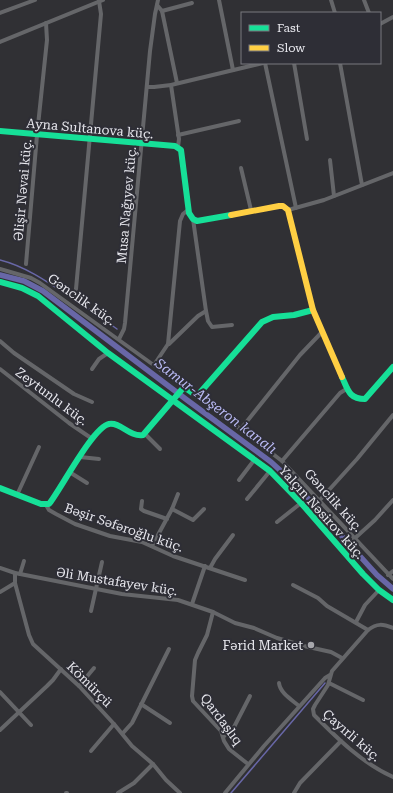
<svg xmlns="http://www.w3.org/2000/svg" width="393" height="793" font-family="'Roboto Serif',serif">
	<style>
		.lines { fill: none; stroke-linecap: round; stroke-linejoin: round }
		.stream { stroke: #6867a7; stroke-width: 1.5 }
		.canal { stroke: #6867a7; stroke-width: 5.5 }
		.street { stroke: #656669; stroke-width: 4 }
		.fast { stroke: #16e098; stroke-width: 6 }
		.slow { stroke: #ffcf43; stroke-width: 6 }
		.poi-dot { fill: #a7a7ac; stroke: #2e2e36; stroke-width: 1.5 }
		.labels { text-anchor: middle; stroke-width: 4; stroke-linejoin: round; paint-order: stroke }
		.street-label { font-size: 13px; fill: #e7e7ed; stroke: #2e2e36 }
		.poi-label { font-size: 13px; fill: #e7e7ed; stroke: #2e2e36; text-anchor: end }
		.water-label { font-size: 14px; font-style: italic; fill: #b9baf4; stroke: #2e2e36 }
	</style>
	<rect width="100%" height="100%" fill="#303034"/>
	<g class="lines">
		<g class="stream">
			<path d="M 0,260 C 28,267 52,285 76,301"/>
			<polyline points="82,304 117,329"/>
			<polyline points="231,793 325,683"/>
		</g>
		<polyline class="canal" points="0,275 24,281 43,291 187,400 271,462 293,482 377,575 393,589"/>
		<g class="street">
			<polyline points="219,0 233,70"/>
			<polyline points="331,0 335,13"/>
			<polyline points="364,0 369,13"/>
			<polyline points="157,5 162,11 177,83"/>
			<polyline points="162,11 192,3"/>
			<polyline points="0,13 35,0"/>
			<polyline points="380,24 393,17"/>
			<polyline points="0,42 103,0"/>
			<polyline points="265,63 296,208"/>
			<polyline points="294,63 307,139"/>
			<polyline points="340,63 362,185"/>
			<polyline points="171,85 179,139 178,147"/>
			<polyline points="147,87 154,87 171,85 263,63"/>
			<polyline points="178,135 239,121"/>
			<polyline points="330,160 334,196"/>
			<polyline points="241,168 251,210"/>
			<polyline points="288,210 324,200 393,173"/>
			<polyline points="26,264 37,135 47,40 46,23"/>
			<polyline points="0,269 31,278 40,283 184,387"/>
			<polyline points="76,289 101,14 99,1"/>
			<polyline points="206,311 208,321 212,327 232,325"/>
			<polyline points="119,339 124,329 125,323 150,51 155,14 158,0"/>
			<polyline points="0,341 14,353 74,394 92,402"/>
			<polyline points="169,344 198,316 206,311 193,219"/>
			<polyline points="154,365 168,344 180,221 183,214 188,210"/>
			<polyline points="0,369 69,423 91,438"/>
			<polyline points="92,369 99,359 108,353"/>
			<polyline points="197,396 282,461 393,579"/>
			<polyline points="240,430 300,355 322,332"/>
			<polyline points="145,434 160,449"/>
			<polyline points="80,457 99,459"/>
			<polyline points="282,461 340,393 348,388"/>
			<polyline points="71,473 87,483"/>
			<polyline points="239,480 255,459"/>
			<polyline points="17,495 39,447"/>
			<polyline points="247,499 270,471"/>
			<polyline points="142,501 141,509 144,511 167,519"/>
			<polyline points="319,501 357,459 393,415"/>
			<polyline points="46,505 49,510 56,514 75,524 110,536 142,542 173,556 245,580"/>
			<polyline points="172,509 193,520 204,509"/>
			<polyline points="277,522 301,503"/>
			<polyline points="354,539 375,520 393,500"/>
			<polyline points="152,546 172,509 178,494"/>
			<polyline points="0,568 15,573 122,594 178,600 213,612 235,623 254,628 277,638 304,646 331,652 342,658"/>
			<polyline points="210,568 215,559 233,535"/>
			<polyline points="15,573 15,583 29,635 33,644 79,686 114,724 132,746 153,764 166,780 180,793"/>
			<polyline points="20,574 24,561"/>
			<polyline points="388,575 393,571"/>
			<polyline points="293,585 318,598 327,606 368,630"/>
			<polyline points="0,592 15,583"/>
			<polyline points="192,604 205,566"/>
			<polyline points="91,611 102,562"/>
			<polyline points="213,612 207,635 198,653 195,660 192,696 193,701 221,731 224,741 229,749 248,764"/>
			<polyline points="356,622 365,605 379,590"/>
			<path d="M 393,628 C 383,624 377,623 368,630 L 332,671 L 328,685 L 315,705 L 313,709 L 314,715 C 338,739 362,763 393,777"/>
			<path d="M 279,683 C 280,693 292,700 299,706"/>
			<polyline points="329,683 363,700"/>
			<polyline points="79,686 94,668"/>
			<polyline points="0,692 31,725"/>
			<polyline points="141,704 170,723"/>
			<polyline points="0,730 47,686 53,680 61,669"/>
			<polyline points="123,733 132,723 169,649"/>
			<polyline points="223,737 233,729 250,696"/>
			<polyline points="91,751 114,724"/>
			<polyline points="66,793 67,793"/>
			<polyline points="118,793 134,783 153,764"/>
			<polyline points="225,793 264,746 325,678 330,675"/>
			<polyline points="294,793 300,783 341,741"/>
		</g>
		<g class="fast">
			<polyline points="0,131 175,146 181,150 189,213 193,219 197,221 231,215"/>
			<polyline points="0,282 22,288 38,296 108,353 270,471 301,503 363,574 379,590 393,600"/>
			<path d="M 342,377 C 348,390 349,399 365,399 L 393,367"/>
			<path d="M 0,488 L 41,504 L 49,504 C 61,489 93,427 109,424 C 121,422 129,437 143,435 L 184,387 L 197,396 L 262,322 L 273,317 L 294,315 L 313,310"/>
		</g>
		<polyline class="slow" points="231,215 279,206 283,206 288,210 313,310 342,377"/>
	</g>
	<circle class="poi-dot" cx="311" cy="645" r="4"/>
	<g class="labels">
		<g class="street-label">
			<text transform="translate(90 128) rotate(5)" y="5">Ayna Sultanova küç.</text>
			<text transform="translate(22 190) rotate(-85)" y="5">Əlişir Nəvai küç.</text>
			<text transform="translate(126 205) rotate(-85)" y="5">Musa Nağıyev küç.</text>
			<text transform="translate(82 299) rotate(35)" y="5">Gənclik küç.</text>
			<text transform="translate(52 396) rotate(37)" y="5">Zeytunlu küç.</text>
			<text transform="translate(334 500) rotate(48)" y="5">Gənclik küç.</text>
			<text transform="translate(322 512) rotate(48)" y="5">Yalçın Nəsirov küç.</text>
			<text transform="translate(124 527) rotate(19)" y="5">Bəşir Səfəroğlu küç.</text>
			<text transform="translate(117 581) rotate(9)" y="5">Əli Mustafayev küç.</text>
			<text transform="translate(90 684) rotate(45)" y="5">Kömürçü</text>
			<text transform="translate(222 719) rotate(53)" y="5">Qardaşlıq</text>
			<text transform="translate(352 735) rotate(41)" y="5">Çayırli küç.</text>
		</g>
		<g class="poi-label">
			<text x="303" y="650">Fərid Market</text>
		</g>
		<g class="water-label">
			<text transform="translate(216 406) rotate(37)" y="5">Samur-Abşeron kanalı</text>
		</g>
	</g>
	<rect x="241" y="12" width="140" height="52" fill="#2e2e36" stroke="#78787f"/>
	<rect x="249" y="25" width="20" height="6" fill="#16e098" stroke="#78787f"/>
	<text x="277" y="32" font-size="12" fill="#e7e7ed">Fast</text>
	<rect x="249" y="45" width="20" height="6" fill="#ffcf43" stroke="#78787f"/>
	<text x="277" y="52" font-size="12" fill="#e7e7ed">Slow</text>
</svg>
